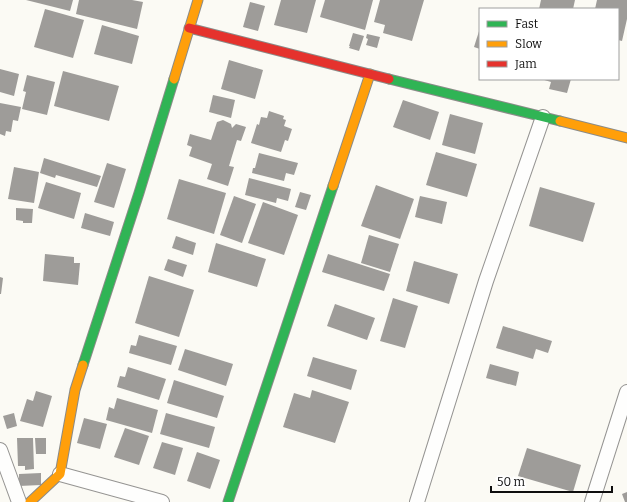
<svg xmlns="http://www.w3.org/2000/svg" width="627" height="502" font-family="Bitter,serif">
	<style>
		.building { fill: #9e9c99 }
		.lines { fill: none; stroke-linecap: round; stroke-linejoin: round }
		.street-casing { stroke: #959492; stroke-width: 16 }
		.fast-casing { stroke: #8b8b88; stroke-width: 11 }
		.slow-casing { stroke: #8b8b88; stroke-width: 11 }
		.jam-casing { stroke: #8b8b88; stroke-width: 11 }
		.street { stroke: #fefefd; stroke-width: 14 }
		.fast { stroke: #30b455; stroke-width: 9 }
		.slow { stroke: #ff9f0a; stroke-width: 9 }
		.jam { stroke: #e5322d; stroke-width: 9 }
	</style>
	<rect width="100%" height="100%" fill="#fbfaf4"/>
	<g class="building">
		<polygon points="26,0 73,0 70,11"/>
		<polygon points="79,0 132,0 143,2 137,29 76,14"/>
		<polygon points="281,0 316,0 307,33 274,25"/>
		<polygon points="325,0 373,0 365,30 320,17"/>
		<polygon points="380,0 424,0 412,41 383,33 385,25 374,22"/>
		<polygon points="541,0 575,0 573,9 539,9"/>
		<polygon points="597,0 627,0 627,19 622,41 618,40 618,9 595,9"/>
		<polygon points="250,2 265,6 258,31 243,27"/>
		<polygon points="45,9 84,20 73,58 34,47"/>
		<polygon points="102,25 139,36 132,64 94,54"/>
		<polygon points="480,28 480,49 474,47"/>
		<polygon points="353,33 364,36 359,51 349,48 350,46 349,46"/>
		<polygon points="367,34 380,37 377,48 366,45 368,39 366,38"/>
		<polygon points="229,60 263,70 255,99 221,89"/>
		<polygon points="0,69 19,74 14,96 0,92"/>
		<polygon points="63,71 119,86 109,121 54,106"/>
		<polygon points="27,75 55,82 47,115 22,109 26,92 23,91"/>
		<polygon points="541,79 571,79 567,93 549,89 551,82"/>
		<polygon points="213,95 235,100 231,118 209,112"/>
		<polygon points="403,100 439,112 430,140 393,127"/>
		<polygon points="0,103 21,107 18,121 13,120 11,132 6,131 5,136 0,134"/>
		<polygon points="269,111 284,116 283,119 286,120 284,126 292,129 288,141 285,140 281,152 251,143 257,124 259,125 261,117 267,118"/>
		<polygon points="450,114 483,123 475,154 442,145"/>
		<polygon points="223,120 231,124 232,128 236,124 246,127 241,141 237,140 229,166 234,167 228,186 207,179 212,164 189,156 192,147 187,145 190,134 211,140 217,122"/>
		<polygon points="436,152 477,164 467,197 426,185"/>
		<polygon points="259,153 298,163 294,175 286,173 284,181 252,173 253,168 255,168"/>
		<polygon points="44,158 101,176 97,187 56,175 55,178 40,173"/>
		<polygon points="107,163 126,169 114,208 94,202"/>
		<polygon points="14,167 39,172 34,203 8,199"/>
		<polygon points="249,178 291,189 288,201 277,198 276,203 245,195"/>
		<polygon points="179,179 226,193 214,234 167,219"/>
		<polygon points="46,182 81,193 74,219 38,208"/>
		<polygon points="376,185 414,199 400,239 361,226"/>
		<polygon points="540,187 595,203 583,242 529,226"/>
		<polygon points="300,192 311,195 306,210 295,207"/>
		<polygon points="234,196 256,204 242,243 220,235"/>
		<polygon points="420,196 447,202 442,224 415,217"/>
		<polygon points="263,202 298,215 284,255 248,243"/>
		<polygon points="16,208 33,209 32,223 23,223 23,221 16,220"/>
		<polygon points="85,213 114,222 110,236 81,228"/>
		<polygon points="369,235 399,244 390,272 361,263"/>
		<polygon points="176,236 196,243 193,255 172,248"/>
		<polygon points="216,243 266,259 257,287 208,272"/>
		<polygon points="45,254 74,257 74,263 80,263 78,285 43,281"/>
		<polygon points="328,254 390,274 384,291 322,272"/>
		<polygon points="168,259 187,265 183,277 164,270"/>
		<polygon points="414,261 458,274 449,304 406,291"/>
		<polygon points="149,276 194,290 179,337 135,323"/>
		<polygon points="0,277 3,278 1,294 0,294"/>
		<polygon points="393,298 418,306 405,348 380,341"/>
		<polygon points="335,304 375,318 367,340 327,326"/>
		<polygon points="503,326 552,341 548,353 536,349 533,359 496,348"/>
		<polygon points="139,335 177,346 171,365 129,353 131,345 136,346"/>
		<polygon points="185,349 233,364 226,386 178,370"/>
		<polygon points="313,357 357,370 351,390 307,376"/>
		<polygon points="490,364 519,372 516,386 486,378"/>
		<polygon points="128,367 166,379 159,400 117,387 120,376 125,377"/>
		<polygon points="174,380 224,396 217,418 167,403"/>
		<polygon points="312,390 349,402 335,443 283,427 294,393 310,398"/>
		<polygon points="36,391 52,396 43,427 20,421 27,399 33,401"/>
		<polygon points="117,398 158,410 152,433 106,420 109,407 114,409"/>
		<polygon points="14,413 17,426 7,429 3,416"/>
		<polygon points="166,413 215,427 209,448 160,434"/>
		<polygon points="84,418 107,424 100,449 77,443"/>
		<polygon points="125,428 149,436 139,465 114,457"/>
		<polygon points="17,438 33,438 34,469 25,470 25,466 18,466"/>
		<polygon points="35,438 46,438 46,454 36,454"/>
		<polygon points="162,442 183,448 175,475 153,468"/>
		<polygon points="527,448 581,465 573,492 518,476"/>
		<polygon points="197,452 220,460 210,489 187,481"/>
		<polygon points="41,473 41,485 19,486 19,474"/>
		<polygon points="627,492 627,502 625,502 622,494"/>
	</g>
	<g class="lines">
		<g class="street-casing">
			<g id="street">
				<polyline points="0,450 19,502"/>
				<polyline points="60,474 162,502"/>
				<polyline points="417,502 486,281 543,117"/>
				<polyline points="592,502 627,392"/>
			</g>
		</g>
		<g class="fast-casing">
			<g id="fast">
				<polyline points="389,79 560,121"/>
				<polyline points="83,365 139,193 174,79"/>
				<polyline points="228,502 333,186"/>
			</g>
		</g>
		<g class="slow-casing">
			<g id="slow">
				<polyline points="174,79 198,0"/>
				<polyline points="560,121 627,138"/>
				<polyline points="333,186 370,74"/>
				<polyline points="30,502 60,474 75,390 83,365"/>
			</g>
		</g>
		<g class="jam-casing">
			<polyline id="jam" points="189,28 389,79"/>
		</g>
		<use href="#street" class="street"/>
		<use href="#fast" class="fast"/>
		<use href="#slow" class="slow"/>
		<use href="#jam" class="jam"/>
	</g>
	<rect x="479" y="8" width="140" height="72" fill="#ffffff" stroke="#9f9f9f"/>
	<rect x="487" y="21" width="20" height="6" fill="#30b455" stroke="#9f9f9f"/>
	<text x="515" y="28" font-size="12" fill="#0e0e0e">Fast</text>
	<rect x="487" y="41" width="20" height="6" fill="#ff9f0a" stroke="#9f9f9f"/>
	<text x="515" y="48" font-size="12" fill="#0e0e0e">Slow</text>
	<rect x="487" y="61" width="20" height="6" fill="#e5322d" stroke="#9f9f9f"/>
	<text x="515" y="68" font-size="12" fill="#0e0e0e">Jam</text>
	<path d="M491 486v6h121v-6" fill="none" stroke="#0e0e0e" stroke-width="2"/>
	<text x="497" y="486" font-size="12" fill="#0e0e0e" stroke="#ffffff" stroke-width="3" paint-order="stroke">50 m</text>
</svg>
